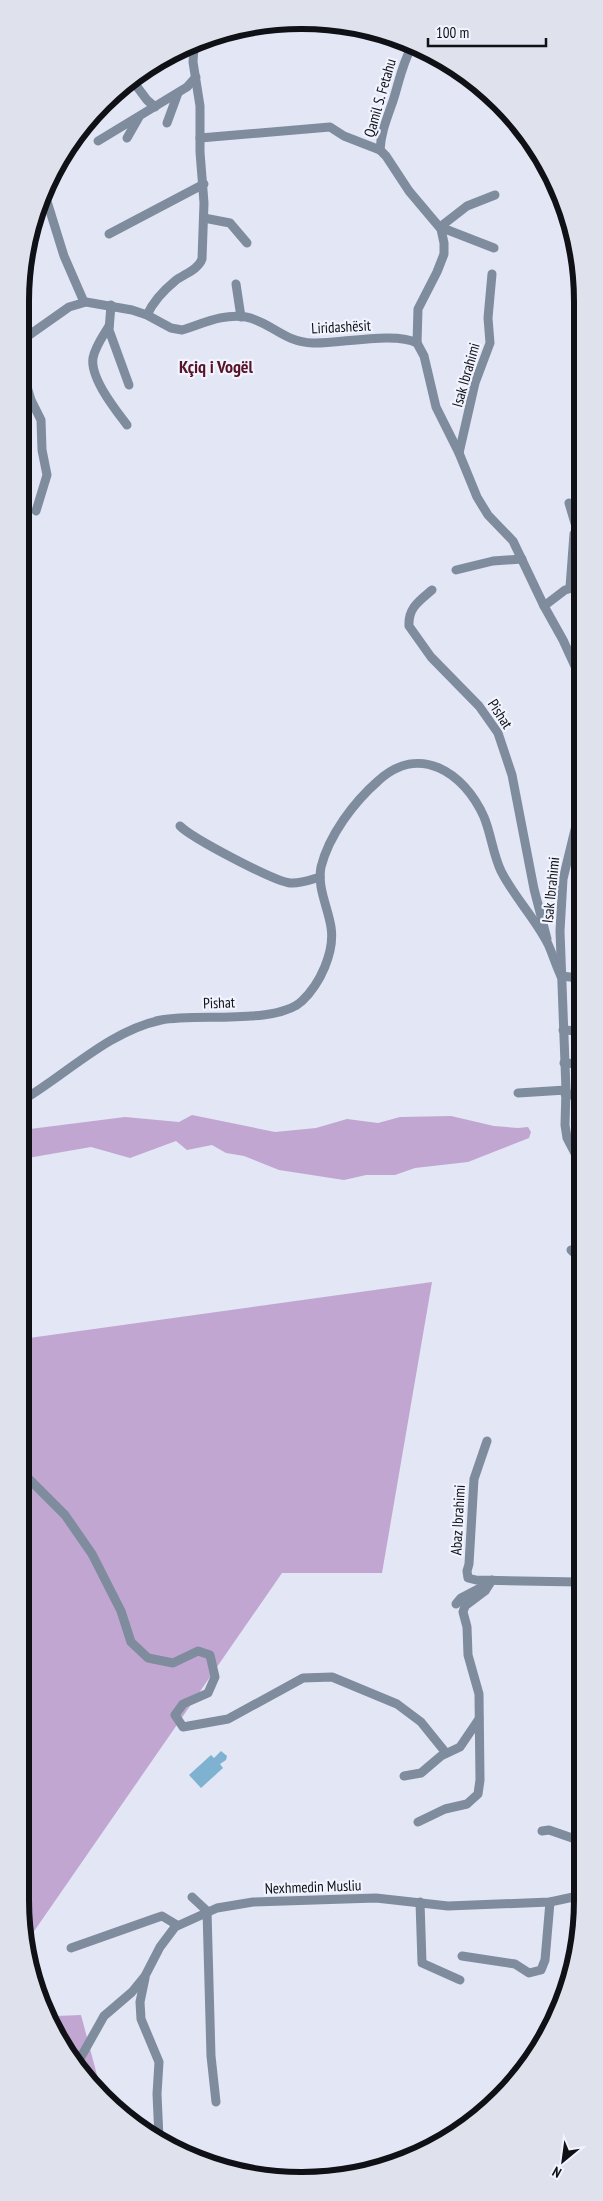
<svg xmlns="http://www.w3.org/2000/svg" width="603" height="2201" font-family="'PT Sans Narrow',sans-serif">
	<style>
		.forest { fill: #c1a6d2 }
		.water { fill: #7fb2d0 }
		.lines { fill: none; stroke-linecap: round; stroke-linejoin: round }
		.stream { stroke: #7fb2d0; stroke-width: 2.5 }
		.minor { stroke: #7e8c9e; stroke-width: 9 }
		.labels { text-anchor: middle; stroke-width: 4.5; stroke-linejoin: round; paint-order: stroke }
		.street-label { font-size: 15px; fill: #101116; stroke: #f1f4ff }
		.quarter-label { font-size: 18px; font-weight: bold; fill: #581326; stroke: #f1f4ff }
		.rim { fill: none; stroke: #101116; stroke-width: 6 }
	</style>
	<rect width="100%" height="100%" fill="#e3e6f4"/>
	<g class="forest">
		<polygon points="192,1115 275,1132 316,1128 347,1119 378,1123 400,1117 451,1116 494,1126 518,1128 528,1127 531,1132 529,1138 468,1162 415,1168 395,1175 366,1175 344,1180 279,1170 244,1156 226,1153 212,1145 187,1150 176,1141 130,1158 91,1147 22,1159 22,1130 125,1117 179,1122"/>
		<polygon points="432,1282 382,1573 282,1573 28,1940 20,1899 22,1339"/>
		<polygon points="35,1977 56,2016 81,2015 101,2090 106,2097 90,2085 41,2007"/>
	</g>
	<polygon class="water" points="221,1751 227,1756 226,1760 220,1764 223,1768 201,1788 189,1775 211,1755 214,1758"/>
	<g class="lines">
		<polyline class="stream" points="342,2175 357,2165 376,2171"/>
		<g class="minor">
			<polyline points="132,80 147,100 155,107"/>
			<polyline points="167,123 178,93"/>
			<polyline points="127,138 139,117"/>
			<polyline points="200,138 330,127 344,136 380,150 386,156 409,191 441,229 444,243 444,254 437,272 418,309 417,343"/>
			<polyline points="98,141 187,87 196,77"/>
			<path d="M 380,150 C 381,132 387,118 393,101 C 399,82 402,64 412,46"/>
			<polyline points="46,198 64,256 84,302"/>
			<polyline points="204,218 230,223 247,243"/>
			<polyline points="440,227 467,206 495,195"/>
			<polyline points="440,227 494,248"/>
			<polyline points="109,234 204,184"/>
			<polyline points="236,284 241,317"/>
			<polyline points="111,305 109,330 129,385"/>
			<path d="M 147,315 C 153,302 164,290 175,281 C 184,274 198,270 202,259 L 204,203 L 200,152 L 200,106 L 193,62 L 194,47"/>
			<path d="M 109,326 C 103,336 95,347 93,358 C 90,378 115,409 127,425"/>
			<path d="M 25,338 L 69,307 L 86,302 L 132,310 L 147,315 L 171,328 L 182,330 C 202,324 224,313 246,317 C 271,322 283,342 313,343 C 338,344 396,331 417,343"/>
			<polyline points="417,343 424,356 436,407 459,453 477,497 488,515 513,541 544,606 563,640 580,677"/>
			<polyline points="25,380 31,400 41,420 42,450 47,475 36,511"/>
			<polyline points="459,453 475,383 490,343 488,318 492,274"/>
			<polyline points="569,503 577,530 574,534 570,587"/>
			<polyline points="456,570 493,561 522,559"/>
			<path d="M 432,590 C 419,601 408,608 409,626 L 431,657 L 479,706 L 498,733 L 512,775 L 534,889 L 547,939"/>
			<polyline points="544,606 565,590 580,586"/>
			<path d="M 180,826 C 192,838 273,881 290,883 C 300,884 310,880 320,877"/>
			<polyline points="561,976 579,978"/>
			<polyline points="563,1030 579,1031"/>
			<polyline points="564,1063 579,1064"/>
			<polyline points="518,1093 566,1090"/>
			<polyline points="565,1094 579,1096"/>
			<path d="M 23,1100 C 67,1074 109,1031 161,1020 C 197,1013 277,1025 302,1001 C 320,984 335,952 331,927 C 328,907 317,888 321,867 C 329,835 354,802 378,781 C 419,743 464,772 484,817 C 491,834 493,854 501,871 C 514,897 535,918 548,944 C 553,955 556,966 561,976"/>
			<polyline points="579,1161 567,1138 565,1125 566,1090 560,931 563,879 580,809"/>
			<polyline points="571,1250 579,1257"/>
			<polyline points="487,1441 474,1479 469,1564 467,1571 468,1578 476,1580 578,1582"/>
			<polyline points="21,1471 65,1515 92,1554 121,1611 131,1642 148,1658 173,1663 198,1651 210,1655 215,1677 208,1693 183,1704 175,1715 183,1727 228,1719 303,1678 332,1677 397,1704 421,1722 446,1753"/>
			<polyline points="456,1604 461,1598 484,1586"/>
			<polyline points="404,1776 421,1773 441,1756 460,1747 479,1719"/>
			<polyline points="418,1822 445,1809 467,1804 478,1794 480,1780 479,1694 468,1655 467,1627 463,1612 465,1606 485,1591 492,1580"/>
			<polyline points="542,1831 549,1830 578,1840"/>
			<polyline points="192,1897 207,1911 211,2056 216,2102"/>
			<polyline points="420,1902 422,1963 460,1980"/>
			<polyline points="71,1948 156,1918 162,1916 177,1925"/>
			<polyline points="462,1956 515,1964 529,1973 541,1970 545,1960 550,1902"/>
			<polyline points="145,1978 140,2002 141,2019 159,2062 157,2094 159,2138"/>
			<polyline points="77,2064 104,2016 132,1992 145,1976 160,1947 175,1927 217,1908 253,1902 376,1898 448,1906 550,1902 578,1896"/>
		</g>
	</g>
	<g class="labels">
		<g class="street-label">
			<text transform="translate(380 98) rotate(-74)" y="5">Qamil S. Fetahu</text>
			<text transform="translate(341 327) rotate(-3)" y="5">Liridashësit</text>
			<text transform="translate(466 375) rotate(-74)" y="5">Isak Ibrahimi</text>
			<text transform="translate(500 714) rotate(57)" y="5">Pishat</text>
			<text transform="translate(551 890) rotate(-84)" y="5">Isak Ibrahimi</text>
			<text transform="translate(219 1003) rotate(-2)" y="5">Pishat</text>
			<text transform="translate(458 1520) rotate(-87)" y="5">Abaz Ibrahimi</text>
			<text transform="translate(313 1887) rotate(-2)" y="5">Nexhmedin Musliu</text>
		</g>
		<g class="quarter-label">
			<text x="216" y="373">Kçiq i Vogël</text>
		</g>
	</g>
	<path d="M0 0H603V2201H0ZM301 29H302A272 272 0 0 1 574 301V1900A272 272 0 0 1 302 2172H301A272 272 0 0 1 29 1900V301A272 272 0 0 1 301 29Z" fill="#dfe2ec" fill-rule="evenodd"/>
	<path class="rim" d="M301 29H302A272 272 0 0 1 574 301V1900A272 272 0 0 1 302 2172H301A272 272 0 0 1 29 1900V301A272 272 0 0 1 301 29Z"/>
	<g transform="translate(563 2161) rotate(209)" stroke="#f1f4ff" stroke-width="4" paint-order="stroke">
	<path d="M0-4L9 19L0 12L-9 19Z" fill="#101116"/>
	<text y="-8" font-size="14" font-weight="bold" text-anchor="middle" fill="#101116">N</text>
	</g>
	<path d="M428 38v8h118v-8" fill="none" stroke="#101116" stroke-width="2.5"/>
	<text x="436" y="38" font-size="15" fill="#101116" stroke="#f1f4ff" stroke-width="4" paint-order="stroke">100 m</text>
</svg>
